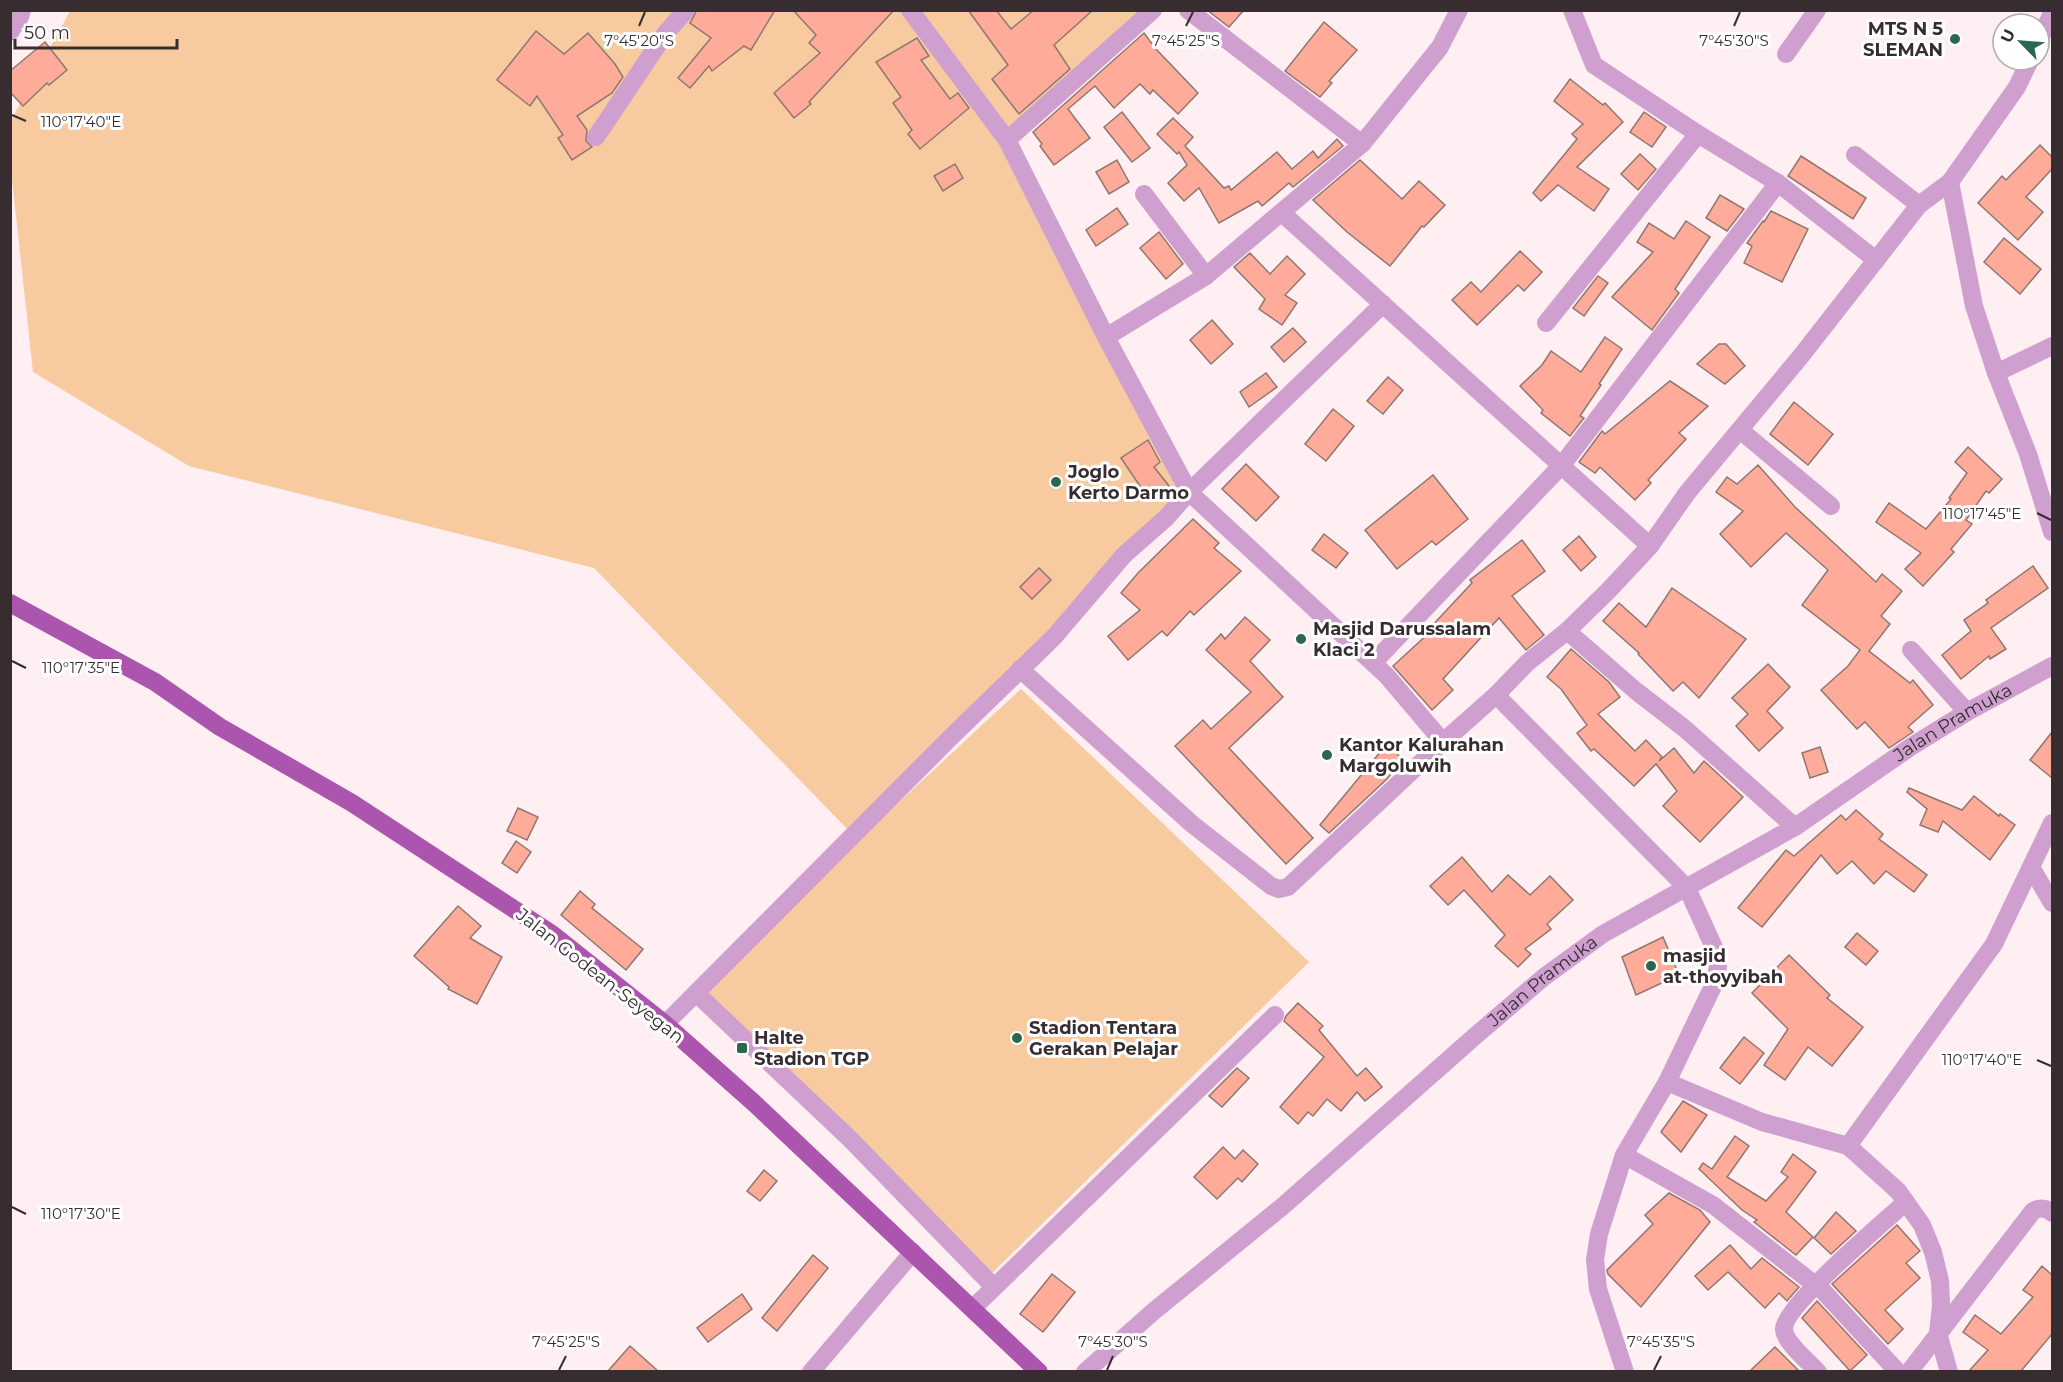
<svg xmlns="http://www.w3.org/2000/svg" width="2063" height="1382" font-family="Montserrat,sans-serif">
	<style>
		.green { fill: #f7ca9f }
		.building { fill: #ffab99; stroke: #8f7771; stroke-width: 1.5 }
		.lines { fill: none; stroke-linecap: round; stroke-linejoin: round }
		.minor { stroke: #cfa0cf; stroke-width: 18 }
		.major { stroke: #ac55ae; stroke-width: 18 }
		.ticks { fill: none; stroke: #372d30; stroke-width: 2 }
		.poi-dot { fill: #2c664f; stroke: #fff; stroke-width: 2 }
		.labels { text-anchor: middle; stroke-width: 6; stroke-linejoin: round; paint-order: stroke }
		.poi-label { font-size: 18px; font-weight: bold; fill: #372d30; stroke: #fff; text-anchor: start }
		.street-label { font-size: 18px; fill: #372d30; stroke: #fff }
		.ticks-label { font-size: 15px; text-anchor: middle; fill: #372d30; stroke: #fff; stroke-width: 6; stroke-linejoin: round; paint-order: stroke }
	</style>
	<rect width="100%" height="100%" fill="#ffeef2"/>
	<g class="green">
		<polygon points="70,11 1153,11 1007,140 1189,492 853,835 594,568 189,466 33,372 11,170 10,122"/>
		<polygon points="1021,689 1309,962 986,1279 696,993 730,959"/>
	</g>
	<g class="building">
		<polygon points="697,10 775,10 751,50 744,46 712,71 709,66 690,88 678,78 711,38 690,23"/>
		<polygon points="793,10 894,10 809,102 811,104 794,118 774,93 820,53 809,43 816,35"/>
		<polygon points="968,10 996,10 1011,29 1034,10 1093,10 1054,45 1070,69 1019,114 992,79 1008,65"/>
		<polygon points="1207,10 1244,10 1229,27"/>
		<polygon points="1324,22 1357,50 1329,81 1332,83 1320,97 1285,71"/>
		<polygon points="536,31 564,54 588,33 615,64 623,77 612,93 577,116 587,130 586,141 592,147 572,160 558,138 563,135 537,96 530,106 497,80"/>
		<polygon points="1144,33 1156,49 1198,93 1178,114 1153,90 1150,94 1140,84 1114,108 1095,86 1068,109 1090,138 1054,165 1040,146 1042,144 1033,132"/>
		<polygon points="917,38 929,56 921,60 950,99 958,93 969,108 920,149 908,134 912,130 893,103 901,97 876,62"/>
		<polygon points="45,42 67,70 49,85 47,83 23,106 10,92 10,71"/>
		<polygon points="1570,79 1603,105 1605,103 1623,122 1577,167 1609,189 1594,211 1558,185 1541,201 1533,193 1577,139 1572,134 1583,124 1554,101"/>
		<polygon points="1122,112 1150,148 1132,162 1104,127"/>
		<polygon points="1644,112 1666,127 1652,147 1630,132"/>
		<polygon points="1173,118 1193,137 1185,146 1224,188 1229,186 1231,190 1277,152 1292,169 1313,151 1318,158 1337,139 1343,146 1293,187 1289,183 1262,206 1258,201 1219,223 1199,188 1184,201 1168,183 1187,165 1179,152 1177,154 1157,134"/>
		<polygon points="2040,145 2052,157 2052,169 2026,197 2043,212 2018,240 1978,203 2002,176 2006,180"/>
		<polygon points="1640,154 1656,169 1638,190 1621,174"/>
		<polygon points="1801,156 1866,198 1853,219 1788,176"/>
		<polygon points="1117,160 1129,182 1109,194 1096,172"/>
		<polygon points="1360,160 1402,199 1419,181 1445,205 1424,227 1422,226 1390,266 1347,232 1313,200"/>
		<polygon points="955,164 963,178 943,191 934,176"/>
		<polygon points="1720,195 1744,209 1727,231 1706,218"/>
		<polygon points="1117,208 1128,224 1096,246 1086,230"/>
		<polygon points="1771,211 1808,229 1782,282 1744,263 1752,246 1747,243 1763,221 1764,222"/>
		<polygon points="1686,221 1710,237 1675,289 1679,293 1652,330 1612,297 1653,252 1637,242 1649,223 1674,239"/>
		<polygon points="1159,232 1183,264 1166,279 1140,248"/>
		<polygon points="2004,238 2041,269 2020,294 1984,262"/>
		<polygon points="1520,251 1542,272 1524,291 1518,285 1477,325 1452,300 1471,282 1481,292"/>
		<polygon points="1250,253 1270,274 1287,256 1305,274 1285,295 1297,303 1282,325 1259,309 1265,299 1234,267"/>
		<polygon points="1598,276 1608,283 1584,316 1573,308"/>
		<polygon points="1212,320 1233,344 1211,364 1190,340"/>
		<polygon points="1293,328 1306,342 1284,362 1271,347"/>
		<polygon points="1605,337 1622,349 1599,384 1601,385 1580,416 1584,418 1570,436 1541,413 1543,410 1520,386 1542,365 1551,351 1581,372"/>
		<polygon points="1719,344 1726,344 1745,366 1725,384 1697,364"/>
		<polygon points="1266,373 1277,387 1249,407 1240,392"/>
		<polygon points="1388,377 1403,390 1383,414 1367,401"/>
		<polygon points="1670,381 1708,406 1679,433 1686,439 1648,480 1651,483 1635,500 1600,467 1595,473 1579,462 1602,431 1605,434"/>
		<polygon points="1794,402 1833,434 1808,465 1770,434"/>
		<polygon points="1333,409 1354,426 1326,461 1305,444"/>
		<polygon points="1148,440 1160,462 1154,467 1169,486 1150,501 1121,458"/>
		<polygon points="1968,447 2002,479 1989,493 1986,491 1966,520 1972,524 1951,549 1954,552 1923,586 1905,569 1921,553 1876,522 1889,503 1926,529 1951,499 1949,498 1967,473 1955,462"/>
		<polygon points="1246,464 1279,497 1256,521 1222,489"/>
		<polygon points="1758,465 1795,507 1876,582 1882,574 1902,591 1881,616 1890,624 1869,651 1910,683 1913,680 1933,705 1908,727 1913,732 1889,748 1865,722 1857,729 1821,690 1848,666 1860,650 1802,605 1828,570 1786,533 1751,567 1720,534 1743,511 1716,492 1727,477 1737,484"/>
		<polygon points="1433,475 1468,519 1436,545 1432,541 1397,569 1365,530"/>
		<polygon points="1193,519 1219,543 1214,548 1241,571 1194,615 1190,611 1167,636 1162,631 1128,660 1108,636 1140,610 1121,593 1138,573"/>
		<polygon points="1324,534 1348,553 1336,568 1312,550"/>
		<polygon points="1579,536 1596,557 1581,571 1563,550"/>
		<polygon points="1522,540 1545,571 1512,596 1544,635 1526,650 1499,618 1443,679 1453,690 1432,710 1393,666 1430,632 1428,630 1472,583 1470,580"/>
		<polygon points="2033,566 2048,588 1991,628 2006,649 1990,659 1989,656 1961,679 1942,655 1971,631 1964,620 1988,603 1986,600"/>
		<polygon points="1039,568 1051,580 1032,599 1020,587"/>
		<polygon points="1672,588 1746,639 1699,698 1683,682 1673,691 1638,654 1639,653 1603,621 1619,603 1646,627"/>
		<polygon points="1245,617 1270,640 1250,661 1283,697 1229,748 1313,838 1286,864 1175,746 1203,720 1211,729 1251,692 1206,650 1221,634 1225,639"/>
		<polygon points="1571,649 1609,682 1620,697 1598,714 1635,751 1646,740 1662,757 1659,761 1674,748 1694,773 1704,761 1743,797 1700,842 1663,806 1677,791 1656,764 1634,786 1594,749 1591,751 1577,733 1587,725 1561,689 1547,677"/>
		<polygon points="1768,664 1790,687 1767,711 1783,728 1759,751 1736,726 1748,714 1732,698"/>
		<polygon points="2052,732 2052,778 2030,760"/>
		<polygon points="1386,745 1403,759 1387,779 1329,833 1320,825"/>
		<polygon points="1820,747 1828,772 1810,778 1802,753"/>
		<polygon points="1909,788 1962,810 1974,796 1999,816 2000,814 2015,825 1990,860 1943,821 1938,832 1920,825 1927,809 1907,792"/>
		<polygon points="518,808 538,817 527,840 507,831"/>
		<polygon points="1856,810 1883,834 1879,839 1927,875 1914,892 1886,871 1874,884 1852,861 1837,874 1821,855 1762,927 1738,908 1786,850 1794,856 1841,815 1846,820"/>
		<polygon points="516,841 531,852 517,873 502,863"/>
		<polygon points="1462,857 1492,892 1508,875 1530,895 1550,876 1573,900 1547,924 1551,929 1525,949 1531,954 1518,967 1495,946 1505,935 1464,890 1448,905 1430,886"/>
		<polygon points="580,891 595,904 592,908 643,949 626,970 561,915"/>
		<polygon points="458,906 481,926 470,938 502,957 477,1004 448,989 449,987 414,956"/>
		<polygon points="1857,933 1878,951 1866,965 1845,947"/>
		<polygon points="1663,937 1679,975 1636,995 1622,957"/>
		<polygon points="1789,955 1830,995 1827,998 1863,1027 1832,1066 1808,1047 1785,1080 1764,1065 1788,1029 1752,993"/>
		<polygon points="1298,1003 1323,1026 1319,1030 1357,1076 1366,1068 1382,1087 1365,1101 1357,1092 1341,1111 1327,1099 1313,1116 1308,1112 1298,1124 1280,1107 1324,1057 1284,1021 1286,1016"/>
		<polygon points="1744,1037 1764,1053 1740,1084 1720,1068"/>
		<polygon points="1237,1068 1249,1078 1222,1107 1209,1096"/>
		<polygon points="1683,1101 1707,1115 1681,1152 1661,1132"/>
		<polygon points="1735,1136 1749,1146 1727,1177 1766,1201 1788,1177 1781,1172 1793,1154 1816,1172 1786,1212 1813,1237 1796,1255 1759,1226 1754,1222 1757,1220 1742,1210 1699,1169 1703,1163 1712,1169"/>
		<polygon points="1223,1147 1235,1159 1243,1150 1258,1164 1242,1182 1238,1178 1217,1199 1194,1177"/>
		<polygon points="764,1170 777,1181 760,1201 747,1191"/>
		<polygon points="1669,1193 1700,1210 1710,1222 1641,1307 1608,1274 1607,1270 1653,1224 1645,1215"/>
		<polygon points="1836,1212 1856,1231 1831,1254 1814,1238"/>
		<polygon points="1897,1225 1920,1251 1906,1263 1920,1278 1885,1310 1903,1329 1888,1344 1832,1284"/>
		<polygon points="1730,1245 1751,1269 1762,1258 1799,1287 1787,1301 1779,1293 1765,1308 1728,1272 1708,1290 1695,1276"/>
		<polygon points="813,1255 828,1268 777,1331 762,1318"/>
		<polygon points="2042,1266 2052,1275 2052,1334 2021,1371 1969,1371 1988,1350 1963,1332 1975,1315 2001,1334 2033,1297 2023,1290"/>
		<polygon points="1052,1274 1075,1292 1043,1332 1020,1314"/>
		<polygon points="742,1294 752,1309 708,1342 697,1328"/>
		<polygon points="1817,1301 1867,1355 1850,1371 1802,1318"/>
		<polygon points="630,1346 658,1371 608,1371"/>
		<polygon points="1775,1347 1799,1371 1750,1371"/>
	</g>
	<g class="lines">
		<g class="minor">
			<polyline points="910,10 1007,140 1106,337 1189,492 1387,676 1443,742 1496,695 1527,663 1567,631 1608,591 1650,546 1687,493 1801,356 1919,205 1950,182"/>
			<polyline points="1188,10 1362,144"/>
			<polyline points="1572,10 1594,65 1698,134 1778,183 1876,260"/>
			<polyline points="10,32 20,17 22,10"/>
			<polyline points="2039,41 2052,13"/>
			<polyline points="1786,54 1817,10"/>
			<polyline points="2030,60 2017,87 1950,182 1974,306 1996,373 2028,454 2052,532"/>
			<polyline points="596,137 665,34 686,10"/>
			<polyline points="1007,140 1153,10"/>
			<polyline points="1855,155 1919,205"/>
			<polyline points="1144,194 1206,276"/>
			<polyline points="1282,213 1650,546"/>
			<polyline points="1546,323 1698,134"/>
			<polyline points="1106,337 1206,276 1362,144 1440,47 1459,10"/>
			<polyline points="1996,373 2052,346"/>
			<polyline points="1740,430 1831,506"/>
			<polyline points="1567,631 1636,691 1684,728 1795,827"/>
			<polyline points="1911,650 1967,712"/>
			<polyline points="1373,663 1562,465 1778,183"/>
			<polyline points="1020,669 1192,824 1271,886 1279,889 1288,887 1443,742"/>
			<polyline points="1496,695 1687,888 1717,954 1718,966 1715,982 1667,1082 1762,1122 1848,1146 1898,1191 1922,1225 1933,1252 1940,1281 1941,1305 1938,1333 1949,1372"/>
			<polyline points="2031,867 2052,903"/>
			<polyline points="696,993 850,1139 994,1287"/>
			<polyline points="665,1024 950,738 1054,637 1124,555 1166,518 1189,492 1383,304"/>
			<polyline points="1848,1146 1994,944 2052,823"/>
			<polyline points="1624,1155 1713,1205 1823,1291 1898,1372"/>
			<polyline points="973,1308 1275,1015"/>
			<polyline points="811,1372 913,1252"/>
			<path id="s1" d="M 1085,1372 L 1154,1311 L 1283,1206 L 1474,1037 L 1544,977 L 1603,934 L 1795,827 L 1912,746 L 1967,712 L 2052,666"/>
			<polyline points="1625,1372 1598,1289 1595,1260 1599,1234 1624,1155 1667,1082"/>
			<path d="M 1818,1372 C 1809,1362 1784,1342 1784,1329 C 1784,1306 1885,1221 1906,1202"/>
			<path d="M 1909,1372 L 2033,1211 C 2040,1207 2047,1208 2052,1213"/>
		</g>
		<polyline class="major" points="10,603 155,682 220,727 352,803 552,934 665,1024 754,1103 1039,1372"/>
	</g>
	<path class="ticks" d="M 639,26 L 645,12M 1186,26 L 1193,12M 1734,26 L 1740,12M 12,115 L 26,121M 2037,513 L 2051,520M 12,661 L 26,668M 2037,1060 L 2051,1066M 12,1207 L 26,1214M 559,1370 L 566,1356M 1107,1370 L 1113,1356M 1654,1370 L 1661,1356"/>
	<g class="poi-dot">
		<circle cx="1955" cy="39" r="6"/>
		<circle cx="1056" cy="482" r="6"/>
		<circle cx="1301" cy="639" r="6"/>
		<circle cx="1327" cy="755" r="6"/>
		<circle cx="1651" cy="966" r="6"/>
		<circle cx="1017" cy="1038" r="6"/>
		<rect x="736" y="1042" width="12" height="12" rx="3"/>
	</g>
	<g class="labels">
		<g class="poi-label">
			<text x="1943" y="35" text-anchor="end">MTS N 5<tspan x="1943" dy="21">SLEMAN</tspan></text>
			<text x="1068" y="478">Joglo<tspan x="1068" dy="21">Kerto Darmo</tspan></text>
			<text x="1313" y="635">Masjid Darussalam<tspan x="1313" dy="21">Klaci 2</tspan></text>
			<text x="1339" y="751">Kantor Kalurahan<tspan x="1339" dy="21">Margoluwih</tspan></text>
			<text x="1663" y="962">masjid<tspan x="1663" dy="21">at-thoyyibah</tspan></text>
			<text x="1029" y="1034">Stadion Tentara<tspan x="1029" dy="21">Gerakan Pelajar</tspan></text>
			<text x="754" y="1044">Halte<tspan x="754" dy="21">Stadion TGP</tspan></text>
		</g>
		<g class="street-label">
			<text dy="6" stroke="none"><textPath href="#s1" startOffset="1088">Jalan Pramuka</textPath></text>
			<text transform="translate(600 976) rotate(38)" y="6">Jalan Godean-Seyegan</text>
			<text dy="6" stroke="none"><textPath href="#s1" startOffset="602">Jalan Pramuka</textPath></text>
		</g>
	</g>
	<g class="ticks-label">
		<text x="639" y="46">7°45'20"S</text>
		<text x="1186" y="46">7°45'25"S</text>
		<text x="1734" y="46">7°45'30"S</text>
		<text x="81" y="127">110°17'40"E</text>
		<text x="1982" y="519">110°17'45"E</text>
		<text x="81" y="673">110°17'35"E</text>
		<text x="1982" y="1065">110°17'40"E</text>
		<text x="81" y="1219">110°17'30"E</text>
		<text x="566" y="1347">7°45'25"S</text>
		<text x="1113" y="1347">7°45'30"S</text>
		<text x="1661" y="1347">7°45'35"S</text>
	</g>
	<rect width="2063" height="1382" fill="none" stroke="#372d30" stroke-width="24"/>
	<g transform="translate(2021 42) rotate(295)"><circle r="28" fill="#ffffff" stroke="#afabac" stroke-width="1.5"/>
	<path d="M0-4.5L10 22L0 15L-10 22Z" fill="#2c664f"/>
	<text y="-9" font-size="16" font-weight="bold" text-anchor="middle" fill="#372d30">U</text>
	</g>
	<path d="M15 39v9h162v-9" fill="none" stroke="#372d30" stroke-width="3"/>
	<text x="24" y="39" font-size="18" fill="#372d30" stroke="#ffffff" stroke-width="4.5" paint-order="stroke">50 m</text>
</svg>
